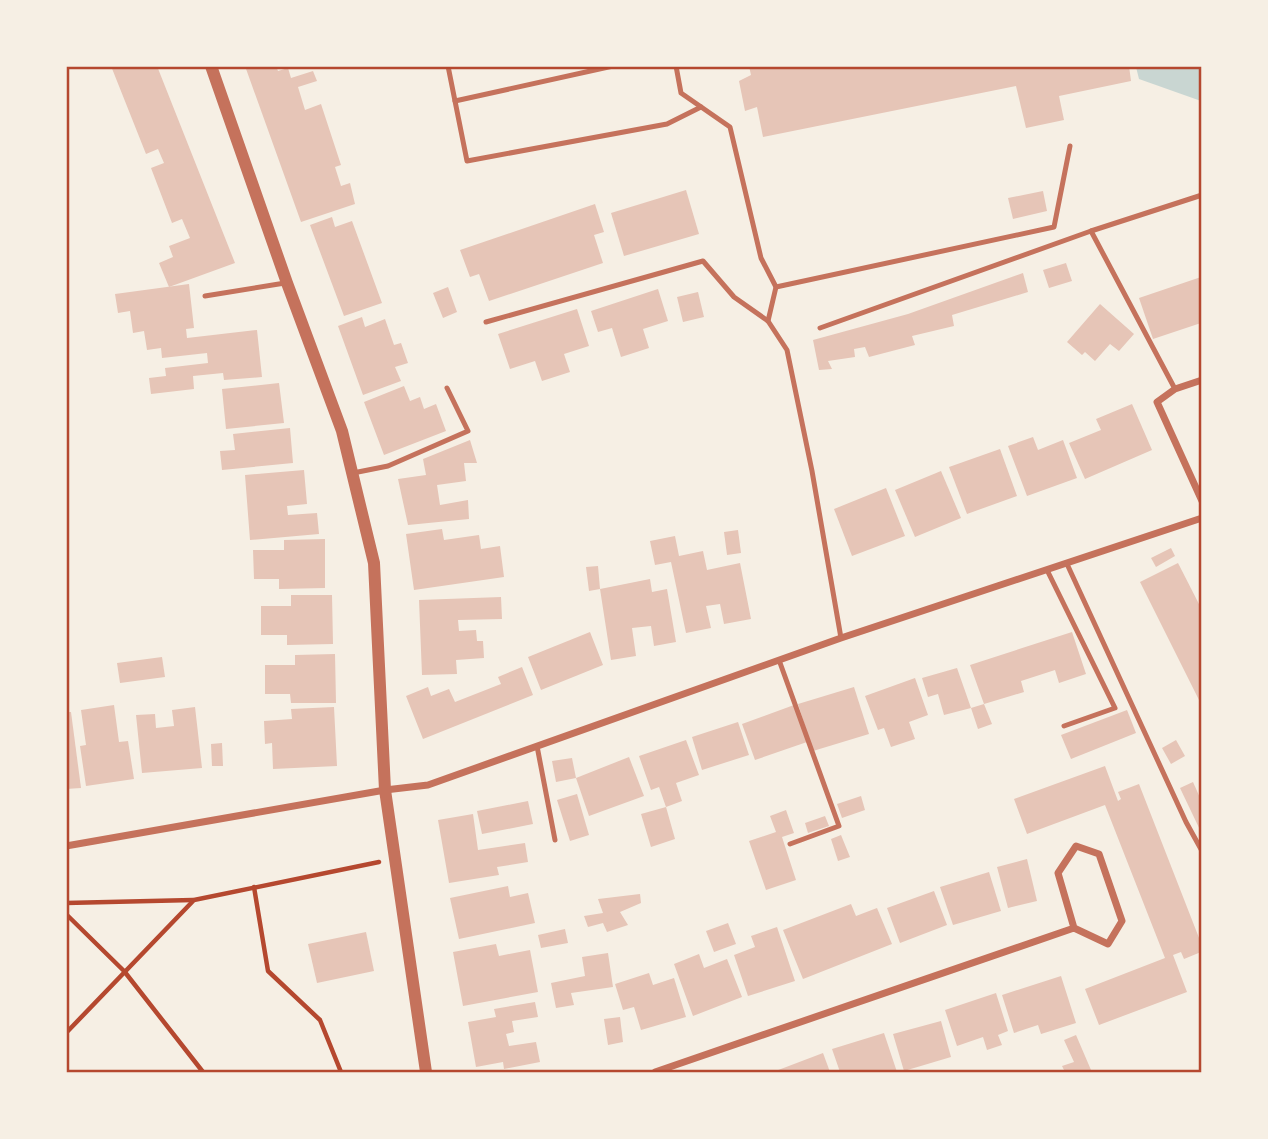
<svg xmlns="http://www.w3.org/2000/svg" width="1268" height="1139" font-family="'Alegreya Sans',sans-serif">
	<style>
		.water { fill: #c9d6d2 }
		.building { fill: #e6c5b7 }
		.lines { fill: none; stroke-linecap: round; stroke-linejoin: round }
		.path { stroke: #b5482f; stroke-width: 4.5 }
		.service { stroke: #c5725c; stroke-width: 5 }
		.minor { stroke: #c5725c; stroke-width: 7 }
		.tertiary { stroke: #c5725c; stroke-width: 12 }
		.neatline { fill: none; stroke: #b5482f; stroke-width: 2.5 }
	</style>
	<rect width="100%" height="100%" fill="#f6efe4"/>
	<polygon class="water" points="1136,67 1201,67 1201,101 1139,79"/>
	<g class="building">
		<polygon points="111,66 157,66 235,263 169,287 159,263 173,257 169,246 190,238 182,219 172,223 151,168 164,163 158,149 146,154"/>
		<polygon points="245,66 276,66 278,71 288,68 291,78 313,71 317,81 298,87 305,110 321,104 341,165 335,167 341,186 350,183 355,204 301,222"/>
		<polygon points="749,66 1129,66 1131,81 1059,96 1064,120 1026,128 1016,86 763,137 757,107 745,111 739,81 751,75"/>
		<polygon points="686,190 699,234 624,256 611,213"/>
		<polygon points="1043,191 1047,211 1013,219 1008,198"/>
		<polygon points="595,204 604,232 594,235 603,263 489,301 479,274 470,277 460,250"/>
		<polygon points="332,217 335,227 352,221 382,303 344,316 310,225"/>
		<polygon points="1066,263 1072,281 1049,288 1043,270"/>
		<polygon points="1023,273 1028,292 952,315 954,326 912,336 915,345 869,357 865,347 854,349 855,357 828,361 832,369 819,370 813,340 908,314"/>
		<polygon points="1201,277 1201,323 1153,339 1139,298"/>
		<polygon points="189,284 194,328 186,329 187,338 257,330 262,377 224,380 223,373 193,376 194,389 151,394 149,378 166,376 165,368 208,363 207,353 162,358 161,348 147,350 144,331 133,333 130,311 118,313 115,294"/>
		<polygon points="448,287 457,312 443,318 433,293"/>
		<polygon points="658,289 668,321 643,329 649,348 621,357 612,328 598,332 591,311"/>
		<polygon points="698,292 704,317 683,322 677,297"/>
		<polygon points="1100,304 1134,334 1119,351 1110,344 1095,361 1085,352 1082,355 1067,342"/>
		<polygon points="577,309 589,346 564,354 570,372 542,381 535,361 510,369 498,334"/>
		<polygon points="362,317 365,327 385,319 394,345 401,343 408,363 395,367 401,381 363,395 338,326"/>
		<polygon points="279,383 284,423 226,429 222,389"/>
		<polygon points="404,386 410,401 420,397 424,409 436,404 446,431 384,455 364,402"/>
		<polygon points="1132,404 1152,450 1085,479 1069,443 1101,430 1096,419"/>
		<polygon points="290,428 293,463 222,470 220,451 235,450 233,434"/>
		<polygon points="1033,437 1038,450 1063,440 1077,478 1027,496 1008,446"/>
		<polygon points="470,440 477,463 464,463 466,481 437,485 440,505 468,500 469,519 408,525 398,479 426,475 423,459"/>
		<polygon points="1000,449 1017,496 967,514 949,467"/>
		<polygon points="304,470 307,504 287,506 288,515 317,513 319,534 250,540 245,475"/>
		<polygon points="941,471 961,518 915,537 895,490"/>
		<polygon points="886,488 905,536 852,556 834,509"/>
		<polygon points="442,529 444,540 479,535 481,549 500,546 504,577 414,590 406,534"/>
		<polygon points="738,530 741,553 727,555 724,532"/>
		<polygon points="675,536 679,556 703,551 707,570 740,563 751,619 724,624 720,604 706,606 711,628 686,633 671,562 655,565 650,541"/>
		<polygon points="325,539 325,588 279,589 279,579 254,579 253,550 284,550 284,540"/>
		<polygon points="1171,548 1175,556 1156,567 1151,558"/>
		<polygon points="1178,563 1201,608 1201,704 1140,582"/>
		<polygon points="598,566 600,589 589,591 586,567"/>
		<polygon points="650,579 652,592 667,589 676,642 654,646 651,626 632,628 636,656 611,660 600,589"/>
		<polygon points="291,595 332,595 333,644 287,645 287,635 261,635 261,606 291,606"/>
		<polygon points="501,597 502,619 458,620 459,631 476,630 477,641 483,641 484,658 456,660 457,674 422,675 419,600"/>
		<polygon points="590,632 603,665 541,690 528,657"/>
		<polygon points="1072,632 1086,674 1059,683 1055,670 1021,681 1024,692 984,704 970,665"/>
		<polygon points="335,654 336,703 291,703 290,694 265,694 265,665 295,665 295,655"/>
		<polygon points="162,657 165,677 120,683 117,663"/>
		<polygon points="522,667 533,695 423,739 406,696 428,687 431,696 449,689 455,702 501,684 498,677"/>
		<polygon points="957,668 971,708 944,715 938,694 928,697 922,678"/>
		<polygon points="915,678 928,715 909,722 915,739 891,747 884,728 878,730 865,696"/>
		<polygon points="854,687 869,734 813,751 798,704"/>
		<polygon points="984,704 992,724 978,729 971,708"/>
		<polygon points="114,705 119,742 128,741 134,779 86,786 80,746 86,745 81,710"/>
		<polygon points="794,705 807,742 755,760 742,724"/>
		<polygon points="195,707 202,768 142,773 136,715 155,714 156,728 174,726 172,710"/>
		<polygon points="334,707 337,766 273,769 272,743 265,744 264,721 292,719 291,709"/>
		<polygon points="1127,710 1136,733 1071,759 1061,735"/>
		<polygon points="66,712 71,712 81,788 66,789"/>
		<polygon points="738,722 749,755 702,770 692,737"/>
		<polygon points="686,740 699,775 676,783 682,801 666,807 659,787 651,790 639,756"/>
		<polygon points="1176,740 1185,756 1171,764 1162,748"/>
		<polygon points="222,743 223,766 212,766 211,744"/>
		<polygon points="629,757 644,796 589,816 576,778"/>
		<polygon points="572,758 576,778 556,782 552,761"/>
		<polygon points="1105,766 1118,801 1121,799 1118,792 1139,784 1201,943 1201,952 1184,959 1181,952 1173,955 1187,992 1099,1025 1085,989 1165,958 1105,805 1027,834 1014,799"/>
		<polygon points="1193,782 1201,800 1201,832 1180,788"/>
		<polygon points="577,794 589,835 570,841 557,800"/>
		<polygon points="861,796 865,810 842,818 837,804"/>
		<polygon points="528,801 533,824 482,834 477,811"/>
		<polygon points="666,807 675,839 651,847 641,814"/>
		<polygon points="786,810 794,833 782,837 796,880 766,890 749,841 776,832 770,816"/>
		<polygon points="473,814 478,850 525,843 528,862 497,867 499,875 449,883 438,820"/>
		<polygon points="825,816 829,826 808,833 805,823"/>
		<polygon points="841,835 850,857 838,861 831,839"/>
		<polygon points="1027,859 1037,901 1008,908 997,867"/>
		<polygon points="989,872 1001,911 953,925 940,887"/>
		<polygon points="508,886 510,897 528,893 535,923 459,939 450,898"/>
		<polygon points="934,891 947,925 900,943 887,908"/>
		<polygon points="640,894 641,903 620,912 628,925 607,932 603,923 588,927 584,916 603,913 598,899"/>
		<polygon points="851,904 856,916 877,908 892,944 803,979 783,930"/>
		<polygon points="728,923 736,944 714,952 706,931"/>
		<polygon points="777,927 795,981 748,996 734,955 755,947 751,936"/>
		<polygon points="565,929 568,943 541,948 538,935"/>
		<polygon points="366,932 374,971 317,983 308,944"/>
		<polygon points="496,944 499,956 530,950 538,992 463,1006 453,952"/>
		<polygon points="608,953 613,987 571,993 574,1005 556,1008 551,983 585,976 582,957"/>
		<polygon points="699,954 704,968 727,959 742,997 693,1016 674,964"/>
		<polygon points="649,973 653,985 674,978 686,1017 641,1030 634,1007 623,1010 615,984"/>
		<polygon points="1061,976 1076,1023 1041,1034 1038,1025 1014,1033 1002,995"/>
		<polygon points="996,993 1008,1031 998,1035 1002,1045 987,1050 983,1037 957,1046 945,1010"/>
		<polygon points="535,1002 538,1017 512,1021 514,1032 506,1034 509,1046 536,1042 540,1062 504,1069 503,1062 476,1067 468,1022 496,1017 494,1009"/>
		<polygon points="620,1017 623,1042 608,1045 604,1019"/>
		<polygon points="941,1021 951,1057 904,1071 893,1034"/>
		<polygon points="884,1033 897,1072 840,1072 832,1049"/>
		<polygon points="1076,1035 1091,1070 1087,1072 1065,1072 1062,1066 1074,1062 1064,1040"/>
		<polygon points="823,1053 830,1072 773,1072"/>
	</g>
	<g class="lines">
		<g class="path">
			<polyline points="254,887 268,971 320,1020 341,1072"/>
			<polyline points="66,903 193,900"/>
			<polyline points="66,914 124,971 203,1072"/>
			<polyline points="66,1033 194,900 379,862"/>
		</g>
		<g class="service">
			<polyline points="448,66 467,161 667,124 701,107"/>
			<polyline points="676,66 681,93 730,127 761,258 776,287 768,321"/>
			<polyline points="455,101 613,66"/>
			<polyline points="1091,231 1175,389"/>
			<polyline points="776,287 1054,227 1070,146"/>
			<polyline points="205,296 285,283"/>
			<polyline points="486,322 703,261 734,297 768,321 787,350 812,471 841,638"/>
			<polyline points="820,328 1091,231 1202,195"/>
			<polyline points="353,473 388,466 468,431 447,388"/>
			<polyline points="1067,564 1186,822 1202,851"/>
			<polyline points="1047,570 1115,708 1064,726"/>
			<polyline points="779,660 839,826 790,844"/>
			<polyline points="537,746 555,840"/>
		</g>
		<g class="minor">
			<polyline points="1202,380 1175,389 1157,402 1202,501"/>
			<polyline points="66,846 385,790 428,785 841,638 1202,518"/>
			<polyline points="655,1072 1074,928 1108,944 1122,921 1099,854 1076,846 1058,873 1074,928"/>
		</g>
		<polyline class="tertiary" points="211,66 287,283 342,431 374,563 385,790 426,1072"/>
	</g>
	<rect width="1268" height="1139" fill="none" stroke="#f6efe4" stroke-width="136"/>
	<rect x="68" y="68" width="1132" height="1003" class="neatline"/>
</svg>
